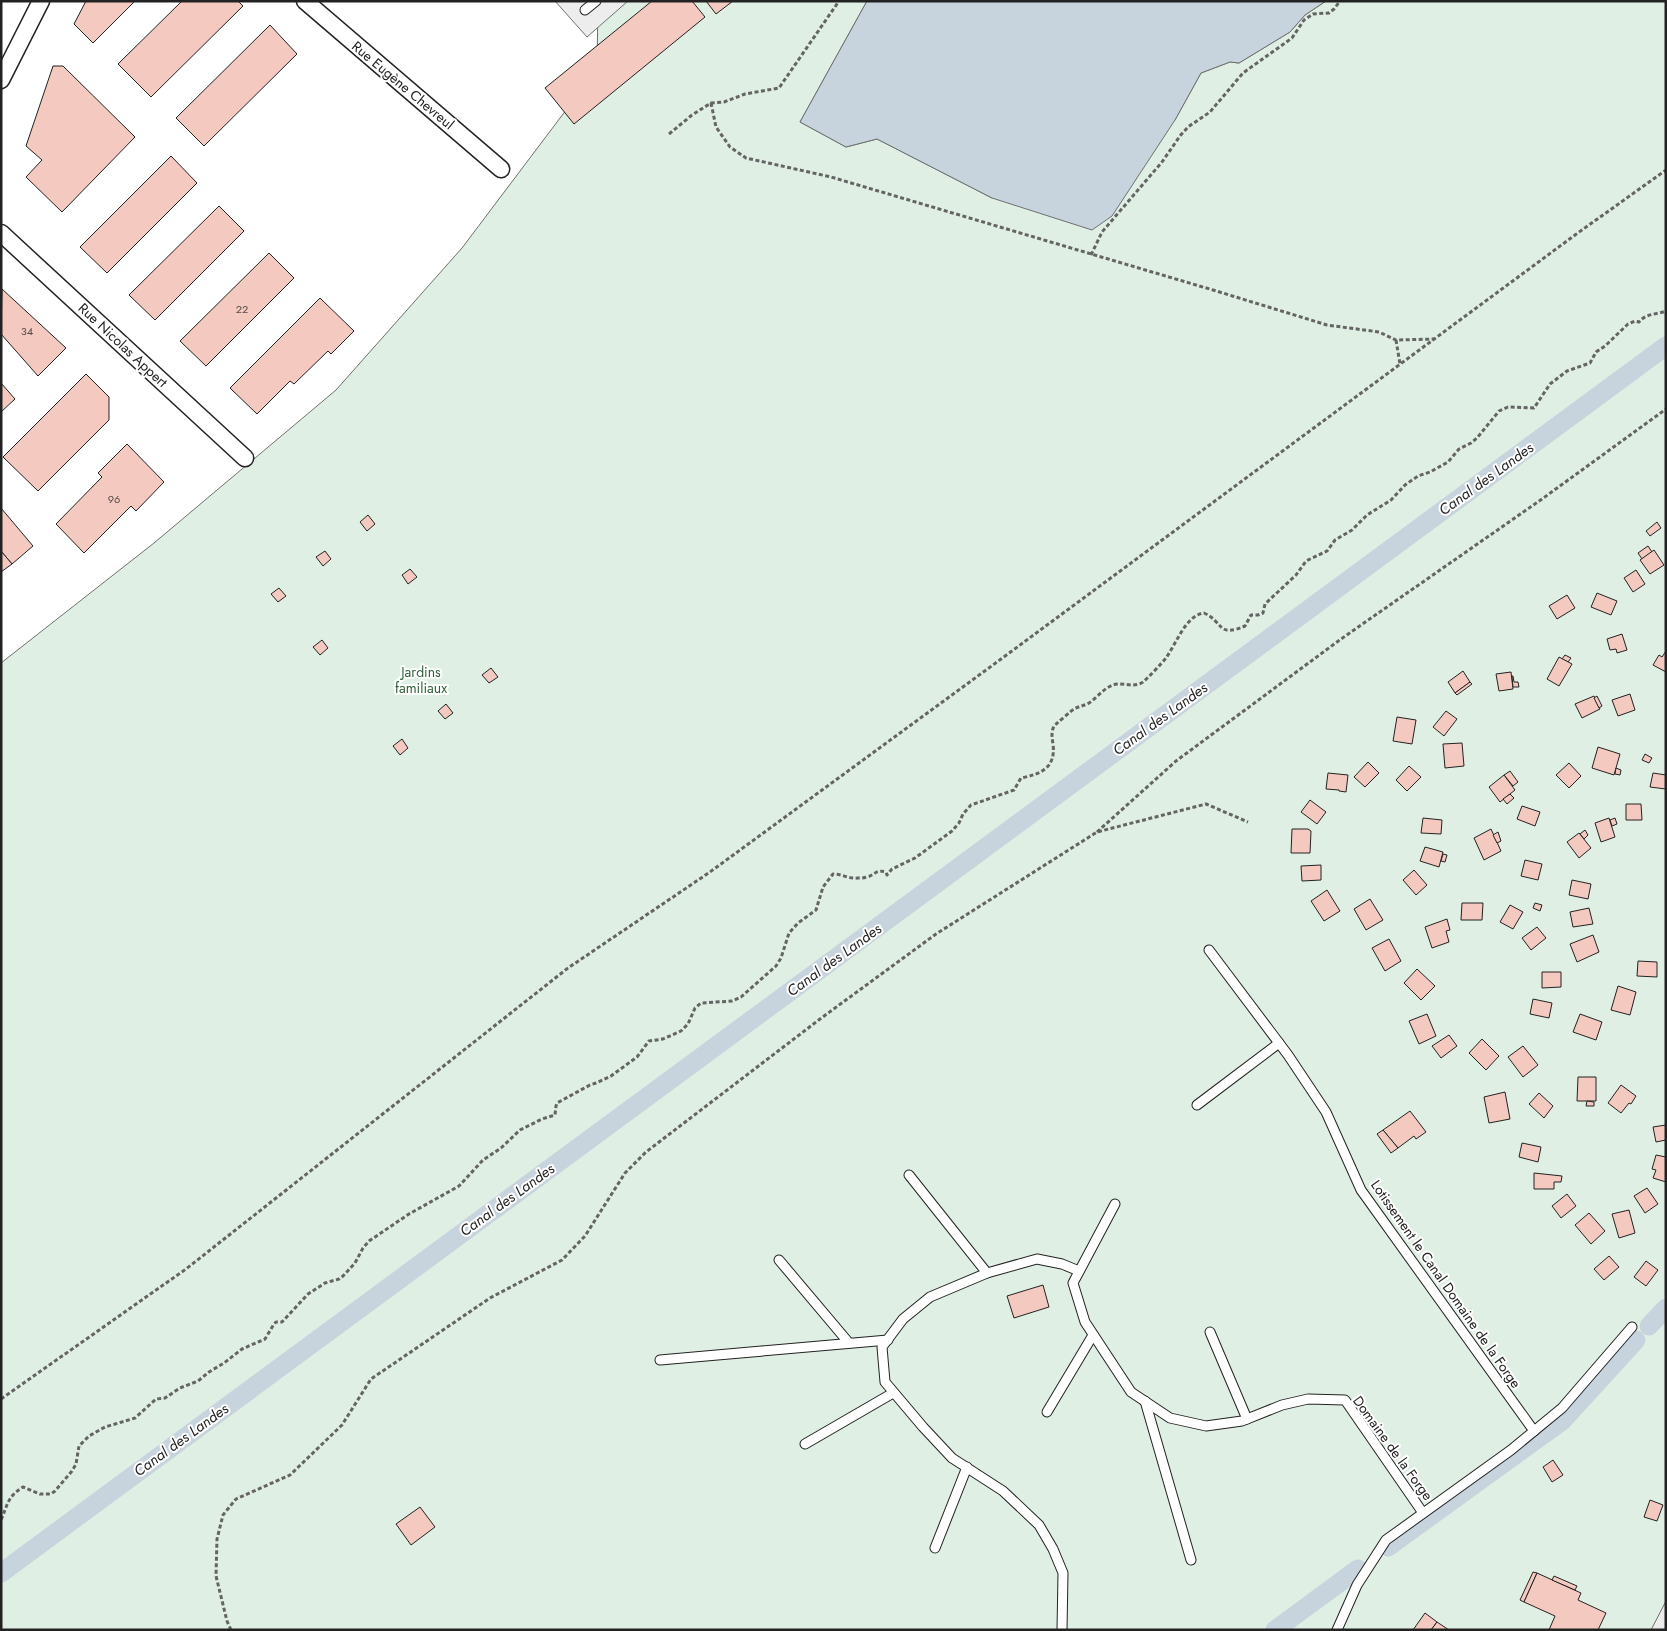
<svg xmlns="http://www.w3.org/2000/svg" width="1667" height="1631" font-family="Jost,sans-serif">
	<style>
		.green { fill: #e0efe3; stroke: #6f6f6f }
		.parking { fill: #ededed; stroke: #6f6f6f }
		.water { fill: #c7d3dd; stroke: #6f6f6f }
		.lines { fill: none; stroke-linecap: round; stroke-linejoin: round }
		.canal { stroke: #c7d3dd; stroke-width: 19 }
		.building { fill: #f3c9c0; stroke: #222 }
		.lane-casing { stroke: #222; stroke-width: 11 }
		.street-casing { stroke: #222; stroke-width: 19 }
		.path { stroke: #646464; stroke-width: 3; stroke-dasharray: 4 2.5; stroke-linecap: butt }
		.lane { stroke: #fff; stroke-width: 9 }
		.street { stroke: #fff; stroke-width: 16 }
		.labels { text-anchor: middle; stroke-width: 4; stroke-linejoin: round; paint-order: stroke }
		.number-label { font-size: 11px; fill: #564c4a }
		.street-label { font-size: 14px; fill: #222; stroke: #fff }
		.park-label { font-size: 14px; fill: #2f5e38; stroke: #fff }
		.water-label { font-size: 15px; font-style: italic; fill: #222; stroke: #fff }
	</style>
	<rect width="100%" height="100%" fill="#fff"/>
	<polygon class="green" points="598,1 867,1 800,122 846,147 877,139 992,198 1175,120 1201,73 1230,62 1239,63 1290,32 1305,15 1326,1 1666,1 1666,1630 1,1630 1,663 154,543 336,390 462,248 597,69"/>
	<g class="parking">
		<polygon points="555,1 628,1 587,37"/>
		<polygon points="1666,1601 1666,1630 1651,1630"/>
	</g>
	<polygon class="water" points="867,1 1326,1 1305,15 1290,32 1239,63 1230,62 1201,73 1175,120 1112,216 1092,230 992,198 877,139 846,147 800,122"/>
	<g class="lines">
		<g class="canal">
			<polyline points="1649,1326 1666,1308"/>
			<polyline points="1388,1547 1562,1421 1636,1340"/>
			<polyline points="1,1573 1666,346"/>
			<polyline points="1275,1630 1358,1569"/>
		</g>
	</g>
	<g class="building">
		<polygon points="86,1 135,1 93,43 74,24"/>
		<polygon points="182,1 238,1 243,6 151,97 118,64"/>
		<polygon points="652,1 692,1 705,17 574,124 545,88"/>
		<polygon points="706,1 733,1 716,14"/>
		<polygon points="270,25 297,54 204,146 176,118"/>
		<polygon points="53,66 63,66 135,137 62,212 26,177 42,160 26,146"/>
		<polygon points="171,156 197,183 107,273 80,247"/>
		<polygon points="219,206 244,231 155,320 129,295"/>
		<polygon points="269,253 294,278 206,366 180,341"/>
		<polygon points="2,289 66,348 38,376 1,334"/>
		<polygon points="320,298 354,331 331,354 328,351 294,384 290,381 257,414 230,388"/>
		<polygon points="86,374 109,397 109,420 38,491 3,457"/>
		<polygon points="1,383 15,399 1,412"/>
		<polygon points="127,444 164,482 136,511 131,506 84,553 56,524 102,477 98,473"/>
		<polygon points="1,508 33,546 12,564 1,551"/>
		<polygon points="368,515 375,524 367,531 360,522"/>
		<polygon points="1657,522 1661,528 1650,536 1646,531"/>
		<polygon points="1648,546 1652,552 1642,559 1638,553"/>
		<polygon points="1654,550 1664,565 1650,574 1640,560"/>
		<polygon points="1,551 12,564 1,572"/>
		<polygon points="325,551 331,559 323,566 316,557"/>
		<polygon points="410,569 417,577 408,584 402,575"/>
		<polygon points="1636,570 1645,584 1633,592 1624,578"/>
		<polygon points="279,588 286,596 278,602 271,594"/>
		<polygon points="1597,593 1617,601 1611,615 1591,607"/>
		<polygon points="1567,595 1575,608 1557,619 1549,606"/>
		<polygon points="1622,634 1627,650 1617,653 1616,649 1610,650 1607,639"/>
		<polygon points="322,640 328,648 320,655 313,647"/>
		<polygon points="1666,651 1666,672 1653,665 1659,655 1662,657"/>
		<polygon points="1565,655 1571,658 1568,662 1562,659"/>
		<polygon points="1559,657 1572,664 1559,686 1547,679"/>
		<polygon points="491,668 498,677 489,683 482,675"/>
		<polygon points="1463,671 1470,682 1455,693 1448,682"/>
		<polygon points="1511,672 1513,689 1499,691 1496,674"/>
		<polygon points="1512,676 1513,676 1514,682 1518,682 1519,687 1513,687"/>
		<polygon points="1470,682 1472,684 1457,695 1455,693"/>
		<polygon points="1630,694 1635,710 1618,716 1612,700"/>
		<polygon points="1594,696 1600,709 1582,718 1575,704"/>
		<polygon points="1597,696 1602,706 1599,708 1594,698"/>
		<polygon points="446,704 453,713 445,719 438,711"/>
		<polygon points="1446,711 1457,719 1444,736 1433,727"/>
		<polygon points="1397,717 1416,720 1412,744 1393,741"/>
		<polygon points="402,739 408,748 400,755 393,746"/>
		<polygon points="1462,743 1464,766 1445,768 1443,744"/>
		<polygon points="1598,747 1620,754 1614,775 1592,768"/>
		<polygon points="1645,754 1652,758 1649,763 1642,760"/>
		<polygon points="1368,762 1379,773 1365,787 1354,777"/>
		<polygon points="1569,763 1581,776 1569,788 1556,775"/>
		<polygon points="1409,766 1421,777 1407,791 1396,780"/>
		<polygon points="1616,768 1621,770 1620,775 1615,774"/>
		<polygon points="1510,771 1518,782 1513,786 1504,775"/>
		<polygon points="1328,773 1348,775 1346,792 1339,791 1339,790 1326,789"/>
		<polygon points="1653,773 1666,775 1666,789 1650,787"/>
		<polygon points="1504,775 1515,790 1500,802 1489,787"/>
		<polygon points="1510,794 1514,798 1507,804 1503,799"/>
		<polygon points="1310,800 1326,812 1317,824 1301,812"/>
		<polygon points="1626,804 1641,804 1642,820 1626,820"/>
		<polygon points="1522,806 1540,812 1535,826 1517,819"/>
		<polygon points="1423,818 1442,820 1441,834 1421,833"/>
		<polygon points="1609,818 1615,837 1601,842 1595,823"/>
		<polygon points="1615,818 1617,824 1612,826 1610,820"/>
		<polygon points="1292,829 1308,829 1311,831 1310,853 1291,853"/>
		<polygon points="1491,829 1501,851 1484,860 1474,838"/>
		<polygon points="1585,830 1588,835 1584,839 1580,834"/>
		<polygon points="1498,832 1501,841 1497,843 1493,835"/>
		<polygon points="1579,833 1591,848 1579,858 1567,842"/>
		<polygon points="1425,847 1443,852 1439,867 1420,861"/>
		<polygon points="1443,854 1447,855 1445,862 1441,861"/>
		<polygon points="1525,860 1542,864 1538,880 1521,876"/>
		<polygon points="1321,865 1321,880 1302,881 1301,866"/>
		<polygon points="1414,870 1427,885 1416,895 1403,880"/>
		<polygon points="1572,880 1591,884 1588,899 1569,895"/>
		<polygon points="1327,890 1340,911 1324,921 1311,901"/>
		<polygon points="1370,899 1383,920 1366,930 1354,909"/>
		<polygon points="1462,903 1483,903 1482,920 1461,920"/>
		<polygon points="1535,903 1542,905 1540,911 1533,908"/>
		<polygon points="1510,905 1523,912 1513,929 1500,922"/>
		<polygon points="1589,908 1593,924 1573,927 1570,912"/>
		<polygon points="1447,919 1450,930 1446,931 1449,942 1432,948 1425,927"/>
		<polygon points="1537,927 1546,938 1531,950 1522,938"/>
		<polygon points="1593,935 1599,952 1577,962 1570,944"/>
		<polygon points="1389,939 1401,961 1385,971 1372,948"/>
		<polygon points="1638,961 1657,962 1657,977 1637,976"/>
		<polygon points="1417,969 1435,986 1421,1000 1404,983"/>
		<polygon points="1542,972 1561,972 1561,987 1542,988"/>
		<polygon points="1618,986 1636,992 1630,1015 1611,1010"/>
		<polygon points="1533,999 1552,1003 1549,1018 1530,1014"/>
		<polygon points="1427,1014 1436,1036 1419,1044 1409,1021"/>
		<polygon points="1580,1014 1602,1022 1596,1040 1573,1032"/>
		<polygon points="1449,1035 1457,1046 1441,1058 1432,1046"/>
		<polygon points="1482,1039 1499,1056 1486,1070 1469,1053"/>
		<polygon points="1523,1046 1538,1065 1523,1077 1508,1057"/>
		<polygon points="1578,1077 1596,1077 1596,1101 1577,1101"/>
		<polygon points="1621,1085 1636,1096 1631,1104 1629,1103 1621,1113 1608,1103"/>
		<polygon points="1505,1092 1510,1119 1489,1123 1484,1097"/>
		<polygon points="1539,1093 1553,1106 1544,1118 1529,1104"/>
		<polygon points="1587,1101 1594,1102 1594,1106 1586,1106"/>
		<polygon points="1410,1111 1426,1132 1416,1139 1414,1136 1398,1148 1383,1130"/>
		<polygon points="1666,1125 1666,1140 1656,1142 1653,1127"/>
		<polygon points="1383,1130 1398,1148 1391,1153 1377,1134"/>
		<polygon points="1522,1143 1541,1147 1538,1162 1519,1157"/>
		<polygon points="1656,1155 1666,1157 1666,1182 1653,1178 1656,1170 1652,1169"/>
		<polygon points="1534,1173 1562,1176 1561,1182 1554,1182 1554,1189 1534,1189"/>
		<polygon points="1647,1188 1658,1204 1645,1213 1634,1196"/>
		<polygon points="1567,1194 1576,1206 1561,1218 1552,1206"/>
		<polygon points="1629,1210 1635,1233 1619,1238 1612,1214"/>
		<polygon points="1589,1213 1605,1231 1591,1244 1575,1225"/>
		<polygon points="1609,1256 1619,1267 1604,1280 1594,1269"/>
		<polygon points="1646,1261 1658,1270 1646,1286 1634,1277"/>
		<polygon points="1043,1285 1049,1307 1014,1318 1007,1296"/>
		<polygon points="1553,1460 1563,1475 1552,1482 1543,1467"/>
		<polygon points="1650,1500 1663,1505 1657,1521 1644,1517"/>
		<polygon points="420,1507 435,1527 411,1545 396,1524"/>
		<polygon points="1533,1572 1537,1573 1524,1602 1520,1600"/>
		<polygon points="1537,1573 1581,1593 1578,1600 1606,1613 1598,1630 1549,1630 1555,1616 1524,1602"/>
		<polygon points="1554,1576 1577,1586 1575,1590 1552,1580"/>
		<polygon points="1425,1613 1437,1622 1431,1630 1413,1630"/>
		<polygon points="1437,1622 1449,1630 1431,1630"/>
	</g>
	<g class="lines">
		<g class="lane-casing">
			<g id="lane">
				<polyline points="585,10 596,1"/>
				<polyline points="1209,950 1288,1055 1326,1112 1361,1190 1534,1431"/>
				<polyline points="1197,1105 1279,1043"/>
				<polyline points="909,1175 987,1273"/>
				<polyline points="1115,1204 1073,1283 1085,1322 1131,1392 1170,1418 1206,1426 1242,1421 1282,1405 1308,1399 1345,1400 1423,1513"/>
				<polyline points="779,1260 849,1343"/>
				<polyline points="1210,1332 1247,1419"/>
				<polyline points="660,1360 888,1340"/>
				<polyline points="1145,1401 1191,1560"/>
				<polyline points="1047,1412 1093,1335"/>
				<polyline points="805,1444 893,1393"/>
				<polyline points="935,1548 967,1467"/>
				<polyline points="1062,1630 1063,1573 1053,1549 1039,1525 1003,1491 952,1458 923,1427 885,1382 882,1347 903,1319 930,1297 987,1273 1037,1259 1062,1264 1079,1271"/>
				<polyline points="1337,1630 1357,1585 1386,1540 1511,1450 1562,1408 1632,1327"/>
			</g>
		</g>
		<g class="street-casing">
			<g id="street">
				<polyline points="305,1 501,169"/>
				<polyline points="1,80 41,1"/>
				<polyline points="1,233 245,458"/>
			</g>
		</g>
		<g class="path">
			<polyline points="711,103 716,127 730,147 746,158 831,177 1213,290 1327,325 1379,332 1396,340 1434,339"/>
			<polyline points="669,134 692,115 711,103 724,102 745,94 779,88 839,1"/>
			<polyline points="1091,255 1102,232 1162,162 1180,136 1188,127 1210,112 1243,73 1292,38 1304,20 1313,14 1329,13 1334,9 1340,1"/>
			<polyline points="1396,340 1400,364"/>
			<polyline points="1097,832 1176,761 1341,639 1542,499 1666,409"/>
			<polyline points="1,1399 186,1269 568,968 710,872 997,662 1575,235 1666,170"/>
			<path d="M 1,1520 C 8,1504 7,1497 23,1487 L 40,1494 L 51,1494 L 55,1491 L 72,1471 L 76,1464 L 79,1446 L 89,1436 L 105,1427 L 135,1418 L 156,1399 L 165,1398 L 180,1388 L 198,1381 L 209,1372 L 224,1363 L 242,1349 L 265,1339 L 274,1324 L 276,1322 L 282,1322 L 308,1294 L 325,1283 L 339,1279 L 343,1276 L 355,1263 L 363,1248 L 369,1241 L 409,1214 L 459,1186 L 483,1160 L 501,1148 L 520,1130 L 542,1119 L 555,1115 L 556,1106 L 557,1103 L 590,1085 L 596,1083 L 611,1076 L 637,1057 L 649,1041 L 663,1039 L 681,1031 L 688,1024 L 695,1008 L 701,1003 L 732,1001 L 741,997 L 776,966 L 781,958 L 789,933 L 798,923 L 816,910 L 823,887 L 833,874 C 842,874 849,879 858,878 C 861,878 864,878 867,877 C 875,875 876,869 886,872 L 887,875 L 892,869 L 915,858 L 952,831 L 959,823 L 963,814 L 971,805 L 1014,790 L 1021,778 C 1041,774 1056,768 1053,744 C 1052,738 1051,732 1054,726 C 1056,724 1072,710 1074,709 C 1079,706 1084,706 1089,703 C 1098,697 1105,686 1117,684 C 1125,683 1134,688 1143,682 C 1148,678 1162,663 1166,658 C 1176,644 1186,615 1204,613 C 1224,622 1217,638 1245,626 L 1251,615 L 1258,615 L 1263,613 L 1265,604 L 1296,575 L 1306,561 L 1327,551 L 1335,540 L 1352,530 L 1367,515 L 1391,500 L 1405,485 L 1418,476 L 1430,472 L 1448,462 L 1459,449 L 1471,443 L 1477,438 L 1499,411 L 1508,407 L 1534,408 L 1550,384 L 1567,371 L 1590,363 L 1596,352 L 1605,346 L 1628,324 L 1635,321 L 1639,322 C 1646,313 1656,315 1666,311"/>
			<polyline points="231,1630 227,1621 216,1576 217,1539 223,1515 236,1499 290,1475 342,1425 371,1379 490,1298 562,1260 585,1236 625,1173 646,1152 820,1019 936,934 1097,832 1206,804 1248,822"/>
		</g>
		<use href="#lane" class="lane"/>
		<use href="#street" class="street"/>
	</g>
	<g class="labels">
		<g class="number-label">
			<text x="242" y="313">22</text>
			<text x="27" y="335">34</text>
			<text x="114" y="503">96</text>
		</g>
		<g class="street-label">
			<text transform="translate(403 85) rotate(40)" y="5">Rue Eugène Chevreul</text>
			<text transform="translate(123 345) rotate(43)" y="5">Rue Nicolas Appert</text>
			<text transform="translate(1446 1284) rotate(55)" y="5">Lotissement le Canal Domaine de la Forge</text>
			<text transform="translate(1393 1448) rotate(54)" y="5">Domaine de la Forge</text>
		</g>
		<g class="park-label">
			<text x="421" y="677">Jardins<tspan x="421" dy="16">familiaux</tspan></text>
		</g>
		<g class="water-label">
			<text transform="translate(1486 479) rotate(-36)" y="5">Canal des Landes</text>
			<text transform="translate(1160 719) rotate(-36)" y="5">Canal des Landes</text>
			<text transform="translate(834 960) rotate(-36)" y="5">Canal des Landes</text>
			<text transform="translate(507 1200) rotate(-36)" y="5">Canal des Landes</text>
			<text transform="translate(181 1440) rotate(-36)" y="5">Canal des Landes</text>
		</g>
	</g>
	<rect width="1667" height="1631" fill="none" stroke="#222222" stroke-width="5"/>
</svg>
